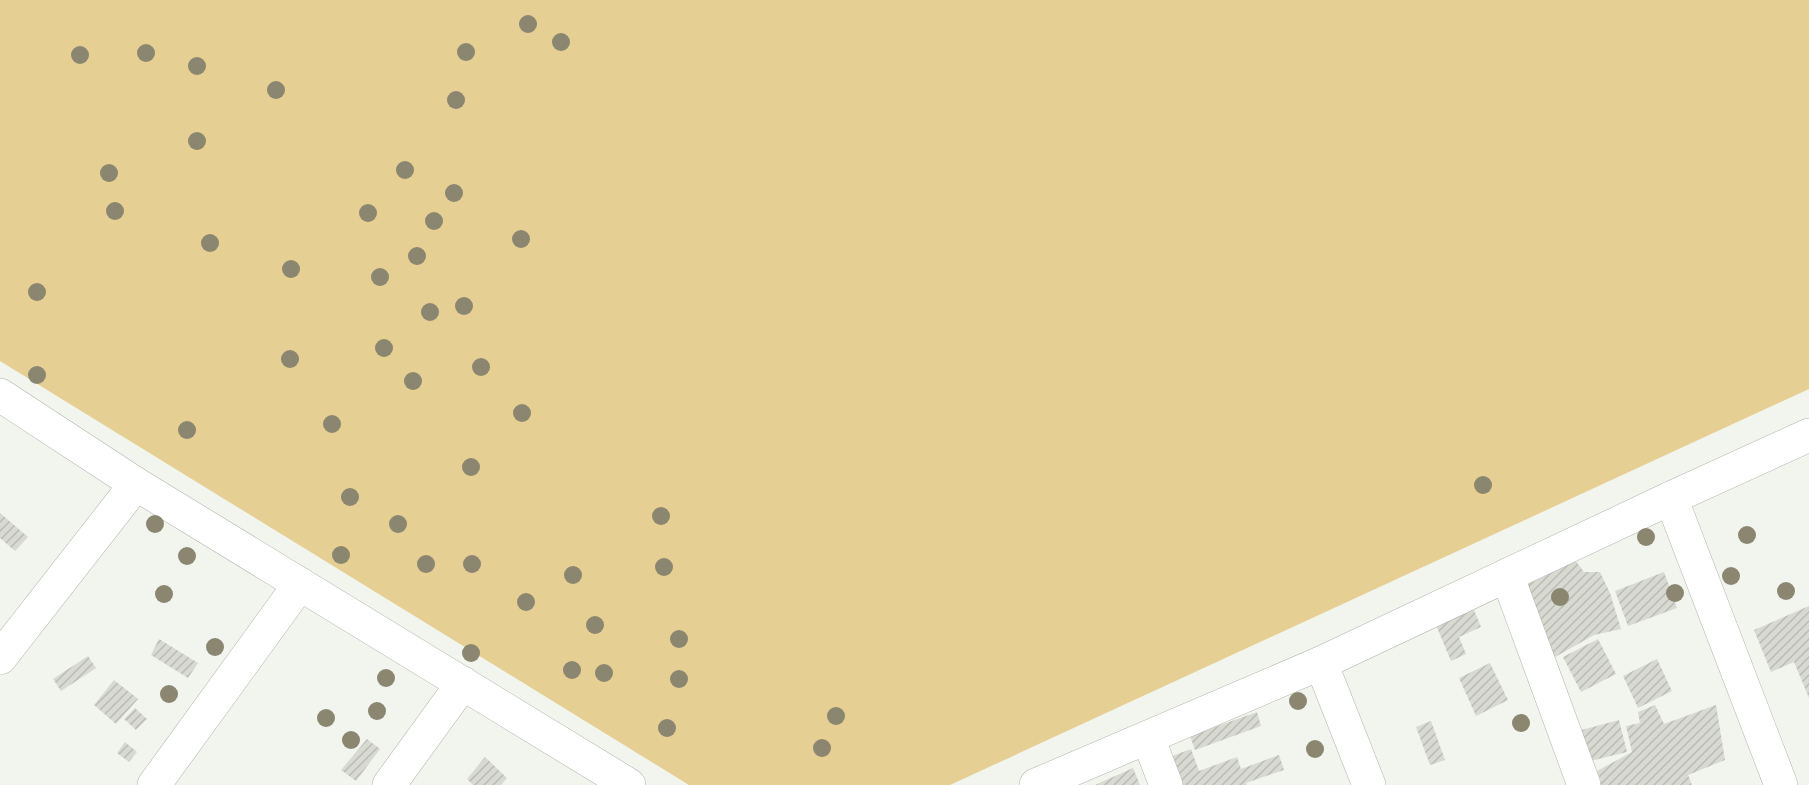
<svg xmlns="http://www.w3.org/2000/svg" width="1809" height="785" font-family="'Source Serif 4',serif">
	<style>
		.grass { fill: #e6cf92 }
		.building { fill: url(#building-hatch) }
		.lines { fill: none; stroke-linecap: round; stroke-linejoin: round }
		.minor-casing { stroke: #b0b4ad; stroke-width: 34 }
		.minor { stroke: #fff; stroke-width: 33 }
		.tree { fill: #8b8670 }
	</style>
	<defs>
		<pattern id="building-hatch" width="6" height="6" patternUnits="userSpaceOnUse" patternTransform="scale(1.5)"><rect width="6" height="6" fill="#d8d9d1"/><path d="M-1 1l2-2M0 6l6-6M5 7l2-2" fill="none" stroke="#babbb4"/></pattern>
	</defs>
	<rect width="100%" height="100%" fill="#f1f5ee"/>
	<polygon class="grass" points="0,0 1809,0 1809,389 950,785 689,785 0,361"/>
	<g class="building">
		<polygon points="0,513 28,537 15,551 0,538"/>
		<polygon points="1575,560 1584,572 1600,572 1610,593 1621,629 1594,635 1532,670 1515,591"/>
		<polygon points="1664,572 1677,608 1628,626 1615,591"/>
		<polygon points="1809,606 1809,698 1794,662 1771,672 1754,630"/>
		<polygon points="1474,610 1481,627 1459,637 1466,654 1451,661 1436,625"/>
		<polygon points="159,639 198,663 188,678 151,655"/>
		<polygon points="1598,639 1616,674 1581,692 1563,657"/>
		<polygon points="88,656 96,668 61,691 53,679"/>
		<polygon points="1657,659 1672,691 1638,708 1623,676"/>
		<polygon points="1490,663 1508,700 1476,716 1459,678"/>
		<polygon points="114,680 138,699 116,724 94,705"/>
		<polygon points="1655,705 1664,724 1716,705 1725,760 1688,775 1692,785 1590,785 1601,781 1597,771 1632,752 1626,726 1640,723 1638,712"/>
		<polygon points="135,708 147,719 136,730 124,719"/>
		<polygon points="1257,712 1261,726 1195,750 1190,736"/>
		<polygon points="1619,720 1627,752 1582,763 1574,732"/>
		<polygon points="1431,721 1445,760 1430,765 1416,727"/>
		<polygon points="367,739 380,749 356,781 341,770"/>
		<polygon points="125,742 137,752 129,762 117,753"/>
		<polygon points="1191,749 1199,771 1237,757 1241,769 1279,755 1284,770 1246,783 1247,785 1168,785 1159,761"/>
		<polygon points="485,757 507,778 501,785 473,785 467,779"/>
		<polygon points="1133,768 1140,785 1095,785"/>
	</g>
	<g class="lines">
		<g class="minor-casing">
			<g id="minor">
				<polyline points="0,395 136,484 629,785"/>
				<polyline points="1671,498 1781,785"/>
				<polyline points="1507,575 1584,785"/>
				<polyline points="0,658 136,484"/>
				<polyline points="1321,663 1369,785"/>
				<polyline points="1148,738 1166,785"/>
				<polyline points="154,785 300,584"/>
				<polyline points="389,785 463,683"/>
				<polyline points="1036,785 1321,663 1671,498 1809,435"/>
			</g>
		</g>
		<use href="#minor" class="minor"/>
	</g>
	<g class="tree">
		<circle cx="528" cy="24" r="9"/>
		<circle cx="561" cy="42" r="9"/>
		<circle cx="466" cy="52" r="9"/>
		<circle cx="146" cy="53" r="9"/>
		<circle cx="80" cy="55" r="9"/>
		<circle cx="197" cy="66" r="9"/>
		<circle cx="276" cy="90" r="9"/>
		<circle cx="456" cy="100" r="9"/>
		<circle cx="197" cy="141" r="9"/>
		<circle cx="405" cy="170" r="9"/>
		<circle cx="109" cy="173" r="9"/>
		<circle cx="454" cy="193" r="9"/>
		<circle cx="115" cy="211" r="9"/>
		<circle cx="368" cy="213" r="9"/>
		<circle cx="434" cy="221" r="9"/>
		<circle cx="521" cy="239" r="9"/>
		<circle cx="210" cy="243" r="9"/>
		<circle cx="417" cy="256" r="9"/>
		<circle cx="291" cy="269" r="9"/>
		<circle cx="380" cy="277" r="9"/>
		<circle cx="37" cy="292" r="9"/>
		<circle cx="464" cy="306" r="9"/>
		<circle cx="430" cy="312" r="9"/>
		<circle cx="384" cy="348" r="9"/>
		<circle cx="290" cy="359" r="9"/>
		<circle cx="481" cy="367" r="9"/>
		<circle cx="37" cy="375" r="9"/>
		<circle cx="413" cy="381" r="9"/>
		<circle cx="522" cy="413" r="9"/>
		<circle cx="332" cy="424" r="9"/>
		<circle cx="187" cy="430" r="9"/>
		<circle cx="471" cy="467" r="9"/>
		<circle cx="1483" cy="485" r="9"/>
		<circle cx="350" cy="497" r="9"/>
		<circle cx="661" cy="516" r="9"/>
		<circle cx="155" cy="524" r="9"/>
		<circle cx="398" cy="524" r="9"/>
		<circle cx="1747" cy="535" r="9"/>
		<circle cx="1646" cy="537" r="9"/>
		<circle cx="341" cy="555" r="9"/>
		<circle cx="187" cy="556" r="9"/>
		<circle cx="426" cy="564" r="9"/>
		<circle cx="472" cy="564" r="9"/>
		<circle cx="664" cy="567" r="9"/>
		<circle cx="573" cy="575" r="9"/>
		<circle cx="1731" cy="576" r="9"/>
		<circle cx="1786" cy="591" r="9"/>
		<circle cx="1675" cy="593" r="9"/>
		<circle cx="164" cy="594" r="9"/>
		<circle cx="1560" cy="597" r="9"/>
		<circle cx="526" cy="602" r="9"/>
		<circle cx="595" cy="625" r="9"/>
		<circle cx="679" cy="639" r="9"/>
		<circle cx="215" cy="647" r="9"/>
		<circle cx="471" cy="653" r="9"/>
		<circle cx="572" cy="670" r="9"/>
		<circle cx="604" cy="673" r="9"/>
		<circle cx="386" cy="678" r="9"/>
		<circle cx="679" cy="679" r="9"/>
		<circle cx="169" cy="694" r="9"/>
		<circle cx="1298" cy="701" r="9"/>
		<circle cx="377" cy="711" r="9"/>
		<circle cx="836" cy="716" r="9"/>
		<circle cx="326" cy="718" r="9"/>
		<circle cx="1521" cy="723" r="9"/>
		<circle cx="667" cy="728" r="9"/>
		<circle cx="351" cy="740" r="9"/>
		<circle cx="822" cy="748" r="9"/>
		<circle cx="1315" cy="749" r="9"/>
	</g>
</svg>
